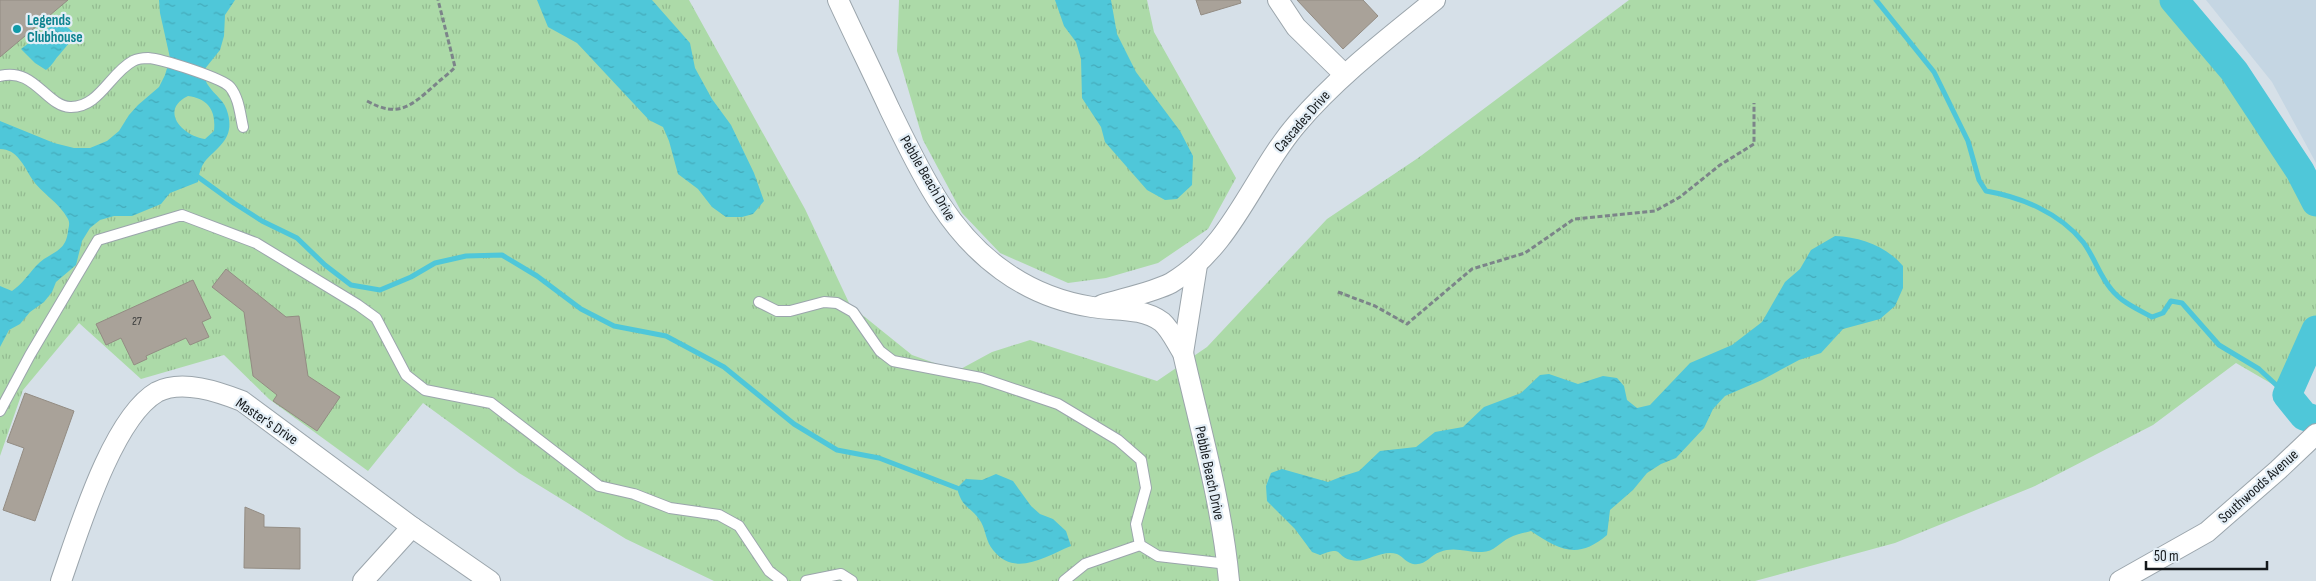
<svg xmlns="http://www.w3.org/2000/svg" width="2316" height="581" font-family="'Sofia Sans Condensed',sans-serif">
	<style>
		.built { fill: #c5d6e3 }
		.grass { fill: url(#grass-tufts) }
		.water { fill: url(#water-ripples); fill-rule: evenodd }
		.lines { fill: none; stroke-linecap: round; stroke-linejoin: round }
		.stream { stroke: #4fc7d9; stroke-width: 5 }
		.river { stroke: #4fc7d9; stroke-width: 29 }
		.building { fill: #a9a299; stroke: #938c83 }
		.lane-casing { stroke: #9ba5ac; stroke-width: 12 }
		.street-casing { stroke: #9ba5ac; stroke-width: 22 }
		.path { stroke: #7c8489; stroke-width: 3; stroke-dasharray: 5 2.5; stroke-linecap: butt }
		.lane { stroke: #fff; stroke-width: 10 }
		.street { stroke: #fff; stroke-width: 20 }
		.culture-dot { fill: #0f9aa8; stroke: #e3eef6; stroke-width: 2 }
		.labels { text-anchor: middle; stroke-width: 4.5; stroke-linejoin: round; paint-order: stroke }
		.number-label { font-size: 12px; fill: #393a3a }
		.culture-label { font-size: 15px; font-weight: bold; fill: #0d838f; stroke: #e3eef6; text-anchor: start }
		.street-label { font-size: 15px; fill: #14181b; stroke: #e3eef6 }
	</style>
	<defs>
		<pattern id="grass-tufts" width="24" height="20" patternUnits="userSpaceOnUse" patternTransform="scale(1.25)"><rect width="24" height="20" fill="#acdaa8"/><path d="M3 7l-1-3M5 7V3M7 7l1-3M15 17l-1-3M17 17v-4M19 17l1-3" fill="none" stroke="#93ba90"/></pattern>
		<pattern id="water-ripples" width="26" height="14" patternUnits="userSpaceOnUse" patternTransform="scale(1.25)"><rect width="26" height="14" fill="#4fc7d9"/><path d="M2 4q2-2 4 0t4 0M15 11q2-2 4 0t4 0" fill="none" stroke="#44aaba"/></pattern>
	</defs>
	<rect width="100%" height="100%" fill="#d6e0e8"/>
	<polygon class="built" points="2206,0 2316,0 2316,163 2272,82"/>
	<g class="grass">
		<polygon points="0,0 689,0 805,209 850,305 912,355 957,371 992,352 1030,340 1157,381 1207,347 1327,219 1418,158 1629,0 2174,0 2234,71 2300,171 2316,202 2316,330 2292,386 2272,384 2236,363 2153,425 2035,486 1895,543 1755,581 714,581 626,539 519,473 423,403 368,471 269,399 224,355 141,379 79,323 23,390 0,456"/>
		<polygon points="899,0 1147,0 1154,32 1236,178 1208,229 1158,263 1106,278 1068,283 1000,253 962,213 923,140 897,51"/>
	</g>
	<g class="water">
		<path d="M 159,0 L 235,0 L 225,15 L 224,36 L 220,50 L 204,70 C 205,75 205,81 208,85 C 215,96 225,100 228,114 C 234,138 220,145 206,160 C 200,167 199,175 198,182 L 170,193 L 161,204 L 132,216 L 114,216 L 100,220 L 90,228 L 82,241 L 76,265 L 56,282 L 52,292 L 44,302 L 30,312 L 20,324 L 9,330 L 0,347 L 0,286 L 12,291 C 22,284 28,275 36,266 C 48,252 66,254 68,231 C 69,226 70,223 68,219 C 59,202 41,193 32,179 C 24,166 17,149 0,149 L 0,121 L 54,143 L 74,148 L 90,148 L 107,141 L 119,131 L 129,115 L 138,105 L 159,87 L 165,75 L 170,58 L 160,13 ZM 188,96 C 209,99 216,111 214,131 L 205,139 C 182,136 159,110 188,96 Z"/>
		<polygon points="537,0 652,0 690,43 695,68 712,99 731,125 754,173 764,201 753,214 742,217 726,217 712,207 698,189 678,174 669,141 663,127 649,120 577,43 548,27"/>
		<polygon points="1055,0 1111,0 1117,34 1136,72 1180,131 1193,156 1192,185 1177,199 1165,200 1147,190 1105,142 1101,127 1082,98 1081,59 1076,42 1064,26"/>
		<path d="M 59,20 L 74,33 C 70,44 67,45 60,54 C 54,60 53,65 46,70 L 35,63 L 21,49 Z"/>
		<path d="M 1835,236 C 1861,237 1886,246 1903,266 L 1903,288 L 1895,306 L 1880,319 L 1843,329 L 1821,353 L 1799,360 L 1762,380 L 1725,396 L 1713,409 L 1704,428 L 1676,458 L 1661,464 L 1647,473 L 1633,490 L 1610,510 L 1607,535 C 1578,560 1559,550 1531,531 C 1524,533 1516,534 1509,538 C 1500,542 1494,552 1482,552 C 1468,553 1455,546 1440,552 C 1430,555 1426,566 1413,564 C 1407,563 1402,556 1397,554 C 1381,549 1366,564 1351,560 C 1335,556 1344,545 1320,555 L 1312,552 L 1295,529 L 1267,501 L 1266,486 L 1271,473 L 1282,469 L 1328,482 L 1343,476 L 1359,471 L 1380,451 L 1416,447 L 1435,432 L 1463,427 L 1484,407 L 1521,393 L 1540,375 L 1549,374 L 1578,384 L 1603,376 L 1617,378 L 1624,386 L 1627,400 L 1637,408 L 1650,405 L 1690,363 L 1732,345 L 1762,322 L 1785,282 L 1800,269 L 1811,250 Z"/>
		<path d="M 996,474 L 1013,481 L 1031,506 L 1040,514 L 1053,519 L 1066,531 L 1071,546 C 1046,556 1015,578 993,550 C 986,542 986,531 981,522 C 971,506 962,509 957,488 L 966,479 L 982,480 Z"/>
	</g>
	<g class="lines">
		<g class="stream">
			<path d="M 1876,0 L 1934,72 L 1968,141 L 1979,180 L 1986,191 C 2021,197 2060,213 2083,242 C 2094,256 2099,275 2111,289 C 2121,302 2137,309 2152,317 L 2163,313 L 2171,301 L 2182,303 L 2219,345 L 2259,369 L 2287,395"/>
			<polyline points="194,174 234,203 262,221 297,238 325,265 351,285 380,290 411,277 435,263 466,256 502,255 537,276 581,309 614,326 666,336 724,367 794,424 837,450 879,458 957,488"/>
		</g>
		<g class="river">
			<polyline points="2174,0 2234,71 2300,171 2316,202"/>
			<polyline points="2316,330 2287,395 2304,416 2316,420"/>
		</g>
	</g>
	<g class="building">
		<polygon points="0,0 68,0 0,57"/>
		<polygon points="1196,0 1240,0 1241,3 1201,15"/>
		<polygon points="1297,0 1363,0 1378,16 1343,49"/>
		<polygon points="226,269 286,317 299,316 308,376 340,397 317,431 273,401 277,395 253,376 244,312 212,287"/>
		<polygon points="193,280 211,318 202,322 209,337 190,345 186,338 146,356 147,359 134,365 121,338 106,345 96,324"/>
		<polygon points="25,393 74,411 35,521 3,510 24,448 7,442"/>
		<polygon points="245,507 264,515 264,527 300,528 300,569 244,568"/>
	</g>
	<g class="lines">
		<g class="lane-casing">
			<g id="lane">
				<path d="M 0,76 C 34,67 46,106 70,107 C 99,108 110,73 133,61 C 137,59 144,58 148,58 C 162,59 222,78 230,87 C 239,98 240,114 243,127"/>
				<polyline points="759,302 777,311 790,311 824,302 837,303 853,312 880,351 893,361 981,378 1058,404 1118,440 1141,460 1146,488 1136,524 1140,545 1158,556 1228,564"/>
				<polyline points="0,411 30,355 98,240 182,215 256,243 358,305 376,318 406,375 425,390 491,403 599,486 634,494 670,508 719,515 739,526 769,571 782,581"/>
				<polyline points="806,581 841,574 852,581"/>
				<polyline points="1064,581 1085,564 1140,545"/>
			</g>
		</g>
		<g class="street-casing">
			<g id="street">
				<path d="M 838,0 C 855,37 873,73 890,110 C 919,169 946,230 1002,270 C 1028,289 1060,302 1092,307 C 1115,311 1142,307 1162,322 C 1171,330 1177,344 1183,353 C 1200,428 1222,504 1229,581"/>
				<polyline points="1278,0 1296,27 1344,74"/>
				<path d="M 1102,305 C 1121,299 1154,292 1171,283 C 1232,247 1253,175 1297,124 C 1337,77 1387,39 1435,0"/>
				<polyline points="1183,353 1197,265"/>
				<path d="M 61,581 C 78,533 112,418 157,392 C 182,379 219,392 242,401 L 412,527 L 490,581"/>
				<polyline points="363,581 412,527"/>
				<polyline points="2120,581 2207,532 2278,470 2316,434"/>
			</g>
		</g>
		<g class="path">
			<path d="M 367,101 C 398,118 410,107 435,85 C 441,79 449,74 455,67 L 438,0"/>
			<polyline points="1338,292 1375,306 1407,324 1472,269 1525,253 1574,219 1655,211 1680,197 1720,165 1754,144 1754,103"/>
		</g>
		<use href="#lane" class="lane"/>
		<use href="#street" class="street"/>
	</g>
	<circle class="culture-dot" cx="17" cy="29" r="5"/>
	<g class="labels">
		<g class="number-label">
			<text x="137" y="325">27</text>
		</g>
		<g class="culture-label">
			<text x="27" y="25">Legends<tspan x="27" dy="17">Clubhouse</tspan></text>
		</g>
		<g class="street-label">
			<text transform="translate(1302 121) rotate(-49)" y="5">Cascades Drive</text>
			<text transform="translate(928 178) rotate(60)" y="5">Pebble Beach Drive</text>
			<text transform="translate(267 421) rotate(34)" y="5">Master's Drive</text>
			<text transform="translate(1210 473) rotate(78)" y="5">Pebble Beach Drive</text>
			<text transform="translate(2258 486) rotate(-42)" y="5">Southwoods Avenue</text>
		</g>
	</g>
	<path d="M2146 561v8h121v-8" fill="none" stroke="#14181b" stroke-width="2.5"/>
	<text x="2154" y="561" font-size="15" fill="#14181b" stroke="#e3eef6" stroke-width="4" paint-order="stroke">50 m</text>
</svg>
